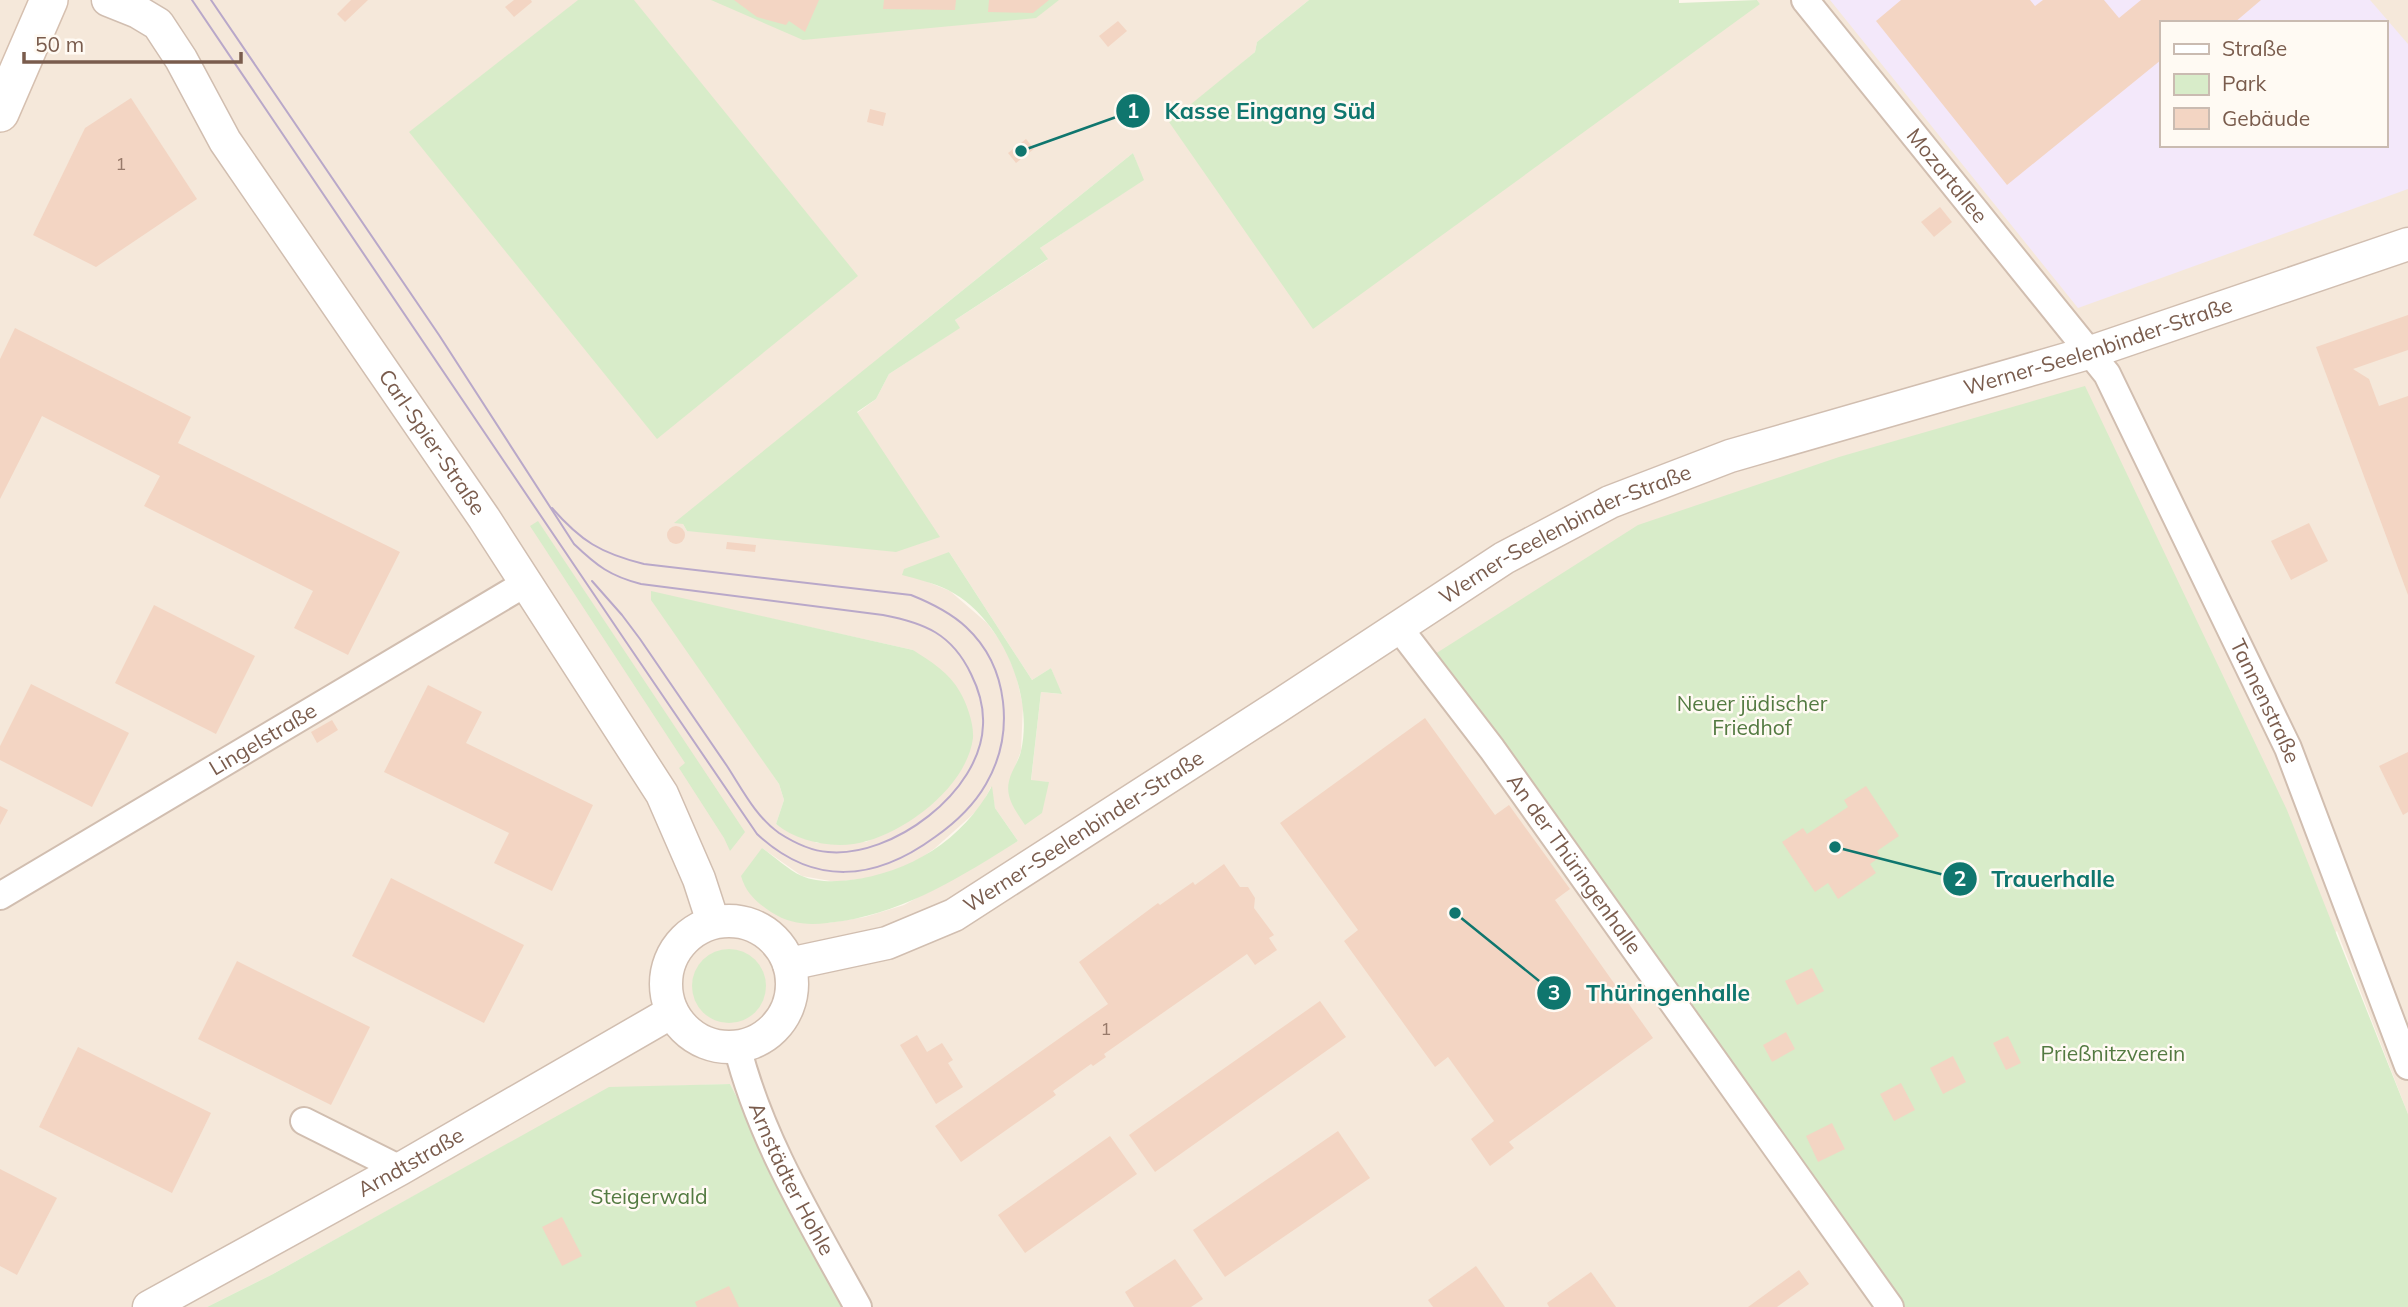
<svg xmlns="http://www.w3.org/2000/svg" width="2408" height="1307" font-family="Mulish,sans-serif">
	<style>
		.residential { fill: #f5e8da; fill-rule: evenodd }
		.education { fill: #f3e8fa; fill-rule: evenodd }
		.green { fill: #d8ecc9 }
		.building { fill: #f3d5c3 }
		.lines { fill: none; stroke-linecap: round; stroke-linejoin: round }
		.minor-casing { stroke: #d1beb0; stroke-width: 30 }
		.tertiary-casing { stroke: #d1beb0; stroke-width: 35 }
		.secondary-casing { stroke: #d6c0b0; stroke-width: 40 }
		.minor { stroke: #fff; stroke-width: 26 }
		.tertiary { stroke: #fff; stroke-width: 32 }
		.secondary { stroke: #fff; stroke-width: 37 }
		.tram { stroke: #b9a8c9; stroke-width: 2 }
		.labels { text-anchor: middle; stroke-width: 5; stroke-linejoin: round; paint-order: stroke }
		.number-label { font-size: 18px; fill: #987a6a }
		.street-label { font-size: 21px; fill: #7a5c4d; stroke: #fffaf3 }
		.park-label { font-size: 21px; fill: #537a41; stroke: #fffaf3 }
		.leader { fill: none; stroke: #0f766e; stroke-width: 2.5 }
		.callout-dot { fill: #0f766e; stroke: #fffaf3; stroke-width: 2.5 }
		.mark-label { font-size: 21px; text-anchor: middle; font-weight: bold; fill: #fff }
		.callout-label { font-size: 23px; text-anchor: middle; font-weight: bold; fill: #0f766e; stroke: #fffaf3; stroke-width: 5; stroke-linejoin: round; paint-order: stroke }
	</style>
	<rect width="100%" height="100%" fill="#fdf6ec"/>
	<path class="residential" d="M 0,0 L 1309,0 L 1257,42 L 1255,52 L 1170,123 L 1760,4 L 1757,0 L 2408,0 L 2408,1114 L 2337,931 L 1903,1307 L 848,1307 L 730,1084 L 609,1088 L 273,1274 L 207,1307 L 0,1307 ZM 2161,23 L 2385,23 L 2385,145 L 2161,145 ZM 1133,153 L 1143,180 L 1040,248 L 1047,260 L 955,320 L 959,328 L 889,374 L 876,399 L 857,413 L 939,537 L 687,531 L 683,524 L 901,340 ZM 949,552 L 1032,680 L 1051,668 L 1061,694 L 1041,692 L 1031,781 L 1049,782 L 1009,782 L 1021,751 L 1023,706 L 1016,675 L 1004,646 L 987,623 L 950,591 L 928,582 ZM 651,592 L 913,650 L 973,736 L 967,755 L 956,777 L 918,815 L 866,842 L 817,843 L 776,824 L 784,800 L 779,784 ZM 991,787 L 995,808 L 1018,841 L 904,905 L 865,917 L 828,923 L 762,848 L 802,876 L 836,882 L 875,877 L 909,866 L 934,849 L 980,808 Z"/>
	<path class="education" d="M 1830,0 L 2370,0 L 2408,44 L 2408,189 L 2078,308 ZM 2161,23 L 2385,23 L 2385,145 L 2161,145 Z"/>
	<g class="green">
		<polygon points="578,0 634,0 858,276 657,439 409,132"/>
		<polygon points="711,0 1059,0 1036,18 803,40"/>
		<polygon points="1309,0 1679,0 1679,3 1757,0 1760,4 1313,329 1169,122 1255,52 1257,42"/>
		<polygon points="1133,153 1144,180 1040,248 1048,259 955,320 960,328 889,374 876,399 857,412 940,537 896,552 687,531 683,524 674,523"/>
		<polygon points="2085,386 2287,810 2408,1114 2408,1307 1903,1307 1688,999 1435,654 1638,525 1839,457"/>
		<polygon points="538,521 745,832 730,851 724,838 679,768 685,763 530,526"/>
		<path d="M 949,552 L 1032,680 L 1051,668 L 1062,694 L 1041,692 L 1031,780 L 1049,782 L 1042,813 L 1025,825 C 1016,811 1005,798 1009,781 C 1011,771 1019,761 1021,751 C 1034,694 1001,617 948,590 C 934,583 917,579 902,575 L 904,569 Z"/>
		<path d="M 651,591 L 913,650 C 930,661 950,673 960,692 C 967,704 974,724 973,738 C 967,785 910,829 867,841 C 838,850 799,843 776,824 L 784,800 L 779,784 L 651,600 Z"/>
		<path d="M 992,786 L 995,808 L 1018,841 C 962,876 909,910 843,921 C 816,925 794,927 771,912 C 756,902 746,893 741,876 L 762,848 C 774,856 788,870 802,876 C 815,882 835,882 850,880 C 909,873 963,840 992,786 Z"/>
		<circle cx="729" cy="986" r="37"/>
		<polygon points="730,1084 848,1307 207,1307 273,1274 609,1087"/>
	</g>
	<g class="building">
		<polygon points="351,0 368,0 345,22 337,14"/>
		<polygon points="514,0 531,0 532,2 514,17 505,7"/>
		<polygon points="734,0 819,0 805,32 789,21 786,25 757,17"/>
		<polygon points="884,0 956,0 955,10 883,9"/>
		<polygon points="989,0 1049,0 1033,13 988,12"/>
		<polygon points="1901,0 2030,0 2035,6 2043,0 2104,0 2119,18 2141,0 2261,0 2234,23 2161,23 2161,60 2007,185 1876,21"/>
		<polygon points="1118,21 1127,31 1108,47 1099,36"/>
		<polygon points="131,98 197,199 96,267 33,235 85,128"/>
		<polygon points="870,109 886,113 883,126 867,122"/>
		<polygon points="1026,139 1034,149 1016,163 1008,153"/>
		<polygon points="1940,207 1952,222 1934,237 1921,222"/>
		<polygon points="2408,315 2408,350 2353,369 2369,379 2379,406 2408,396 2408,595 2316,347"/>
		<polygon points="15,328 191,417 178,443 400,552 348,655 294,628 313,591 144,506 160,476 42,416 0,499 0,359"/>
		<polygon points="2309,523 2328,561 2291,580 2271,541"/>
		<circle cx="676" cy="535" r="9"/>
		<polygon points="727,542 756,545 755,552 726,549"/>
		<polygon points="154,605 255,656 216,734 115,683"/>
		<polygon points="31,684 129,733 92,807 0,760 0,746"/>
		<polygon points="428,685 482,712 466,743 593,805 552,891 494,863 509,833 384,772"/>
		<polygon points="1425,718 1495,815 1509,805 1570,889 1555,900 1653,1038 1509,1142 1514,1148 1490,1166 1471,1139 1494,1121 1448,1057 1435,1067 1344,941 1358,930 1280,823"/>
		<polygon points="332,720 338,730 317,743 311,732"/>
		<polygon points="2408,752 2408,812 2403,815 2379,766"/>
		<polygon points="1866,786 1899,836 1877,851 1880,857 1870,864 1876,873 1838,899 1828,883 1815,892 1782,842 1803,828 1807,834 1848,807 1844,800"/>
		<polygon points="0,806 8,810 0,825"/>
		<polygon points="1224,864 1240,887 1248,887 1255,898 1254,908 1274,935 1269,938 1277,950 1255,965 1247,954 1104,1054 1106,1057 1093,1066 1091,1064 1053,1091 1056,1095 961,1162 935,1126 1108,1004 1079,962 1158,903 1160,905 1193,882 1195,885"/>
		<polygon points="391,878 524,945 484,1023 352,956"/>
		<polygon points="237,961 370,1027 331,1105 198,1039"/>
		<polygon points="1812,968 1824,991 1797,1005 1785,981"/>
		<polygon points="1320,1001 1346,1037 1155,1172 1129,1135"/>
		<polygon points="1786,1032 1795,1049 1772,1062 1763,1045"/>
		<polygon points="917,1035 927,1052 942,1043 953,1060 948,1063 963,1087 936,1104 900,1045"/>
		<polygon points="2008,1036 2021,1063 2006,1070 1993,1043"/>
		<polygon points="78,1047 211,1113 172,1193 39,1127"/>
		<polygon points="1953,1056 1966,1082 1943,1094 1930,1068"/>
		<polygon points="1901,1083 1915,1110 1894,1121 1880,1094"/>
		<polygon points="1832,1123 1845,1149 1818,1162 1806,1136"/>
		<polygon points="1338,1131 1370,1178 1225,1277 1193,1230"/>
		<polygon points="1110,1136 1137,1174 1025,1253 998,1215"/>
		<polygon points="0,1169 57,1198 17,1275 0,1266"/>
		<polygon points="562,1217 582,1256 562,1266 542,1227"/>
		<polygon points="1175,1259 1203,1299 1191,1307 1134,1307 1125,1292"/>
		<polygon points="1476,1266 1505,1307 1433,1307 1428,1300"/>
		<polygon points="1799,1270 1809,1284 1777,1307 1748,1307"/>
		<polygon points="1591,1272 1616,1307 1549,1307 1547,1303"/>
		<polygon points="729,1286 739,1307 697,1307 695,1302"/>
	</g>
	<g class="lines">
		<g class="minor-casing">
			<g id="minor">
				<path id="s1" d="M 1805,0 L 2107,374 L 2288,748 L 2408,1066"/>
				<path id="s2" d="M 1399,628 L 1492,749 L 1890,1307"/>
				<path id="s3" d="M 0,896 L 526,583"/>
				<path id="s4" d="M 737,1046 C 760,1139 812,1223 858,1307"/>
				<polyline points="304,1121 400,1169"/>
			</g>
		</g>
		<g class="tertiary-casing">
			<g id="tertiary">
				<path id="s5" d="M 108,0 L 138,12 L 158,24 L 181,59 L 225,141 L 484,518 L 662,794 L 699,879 L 713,922"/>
				<circle cx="729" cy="984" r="63"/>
				<path id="s6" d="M 789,964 L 887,943 L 954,915 L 1274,709 L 1504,558 L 1610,502 L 1730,456 L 2088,353 L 2408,244"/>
				<path id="s7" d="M 149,1307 L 400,1169 L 672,1012"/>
			</g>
		</g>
		<g class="secondary-casing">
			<polyline id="secondary" points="0,113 49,0"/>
		</g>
		<use href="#minor" class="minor"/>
		<use href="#tertiary" class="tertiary"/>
		<use href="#secondary" class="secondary"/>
		<g class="tram">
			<path d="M 192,0 C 381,277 567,557 757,834 C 814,887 875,881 935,837 C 955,823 974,805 986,784 C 1015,734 1009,667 966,627 C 950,612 931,603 911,595 L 644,564 C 600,553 581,541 552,508"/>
			<path d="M 211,0 L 439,335 L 574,544 C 597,566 610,576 641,584 L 883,615 C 925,623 952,634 971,674 C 979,690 984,707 983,725 C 981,792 892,858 828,852 C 812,851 793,842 779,833 C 756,817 742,789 727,766 C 698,724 669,682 640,639 L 622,615 L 592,581"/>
		</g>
	</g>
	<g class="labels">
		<g class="number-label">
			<text x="121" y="170">1</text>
			<text x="1106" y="1035">1</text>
		</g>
		<g class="street-label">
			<text dy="7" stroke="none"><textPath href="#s1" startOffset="226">Mozartallee</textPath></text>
			<text dy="7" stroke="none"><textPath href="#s6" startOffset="1461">Werner-Seelenbinder-Straße</textPath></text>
			<text dy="7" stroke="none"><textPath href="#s5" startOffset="556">Carl-Spier-Straße</textPath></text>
			<text dy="7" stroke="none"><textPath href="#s6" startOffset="894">Werner-Seelenbinder-Straße</textPath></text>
			<text dy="7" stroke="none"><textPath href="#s1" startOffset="844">Tannenstraße</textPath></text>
			<text dy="7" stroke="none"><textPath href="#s3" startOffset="306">Lingelstraße</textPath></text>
			<text dy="7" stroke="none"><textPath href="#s6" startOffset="327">Werner-Seelenbinder-Straße</textPath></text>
			<text dy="7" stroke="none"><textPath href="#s2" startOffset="294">An der Thüringenhalle</textPath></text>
			<text dy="7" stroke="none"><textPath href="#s7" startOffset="299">Arndtstraße</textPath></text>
			<text dy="7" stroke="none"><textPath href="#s4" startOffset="144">Arnstädter Hohle</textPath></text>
		</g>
		<g class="park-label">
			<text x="1752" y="711">Neuer jüdischer<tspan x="1752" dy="24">Friedhof</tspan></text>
			<text x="2113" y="1061">Prießnitzverein</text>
			<text x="649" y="1204">Steigerwald</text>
		</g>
	</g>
	<path class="leader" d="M1021 151L1133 111M1835 847L1960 879M1455 913L1554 993"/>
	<g class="callout-dot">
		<circle cx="1021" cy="151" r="7"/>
		<circle cx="1835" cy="847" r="7"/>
		<circle cx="1455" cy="913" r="7"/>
		<circle cx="1133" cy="111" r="18"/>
		<circle cx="1960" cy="879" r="18"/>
		<circle cx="1554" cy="993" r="18"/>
	</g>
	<g class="mark-label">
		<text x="1133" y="118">1</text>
		<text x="1960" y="886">2</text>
		<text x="1554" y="1000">3</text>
	</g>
	<g class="callout-label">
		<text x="1270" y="119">Kasse Eingang Süd</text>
		<text x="2053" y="887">Trauerhalle</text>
		<text x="1668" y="1001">Thüringenhalle</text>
	</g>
	<rect x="2160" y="21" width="228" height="126" fill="#fffaf3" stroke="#cabbb1" stroke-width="2"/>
	<rect x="2174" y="44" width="35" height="10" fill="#ffffff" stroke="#cabbb1" stroke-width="2"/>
	<text x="2222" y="56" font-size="21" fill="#7a5c4d">Straße</text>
	<rect x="2174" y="74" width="35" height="21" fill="#d8ecc9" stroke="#cabbb1" stroke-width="2"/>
	<text x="2222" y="91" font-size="21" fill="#7a5c4d">Park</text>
	<rect x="2174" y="108" width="35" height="21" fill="#f3d5c3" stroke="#cabbb1" stroke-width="2"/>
	<text x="2222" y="126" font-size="21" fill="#7a5c4d">Gebäude</text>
	<path d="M24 52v10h217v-10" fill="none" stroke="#7a5c4d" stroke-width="3.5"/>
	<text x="35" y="52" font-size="21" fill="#7a5c4d" stroke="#fffaf3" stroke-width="5" paint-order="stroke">50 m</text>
</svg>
